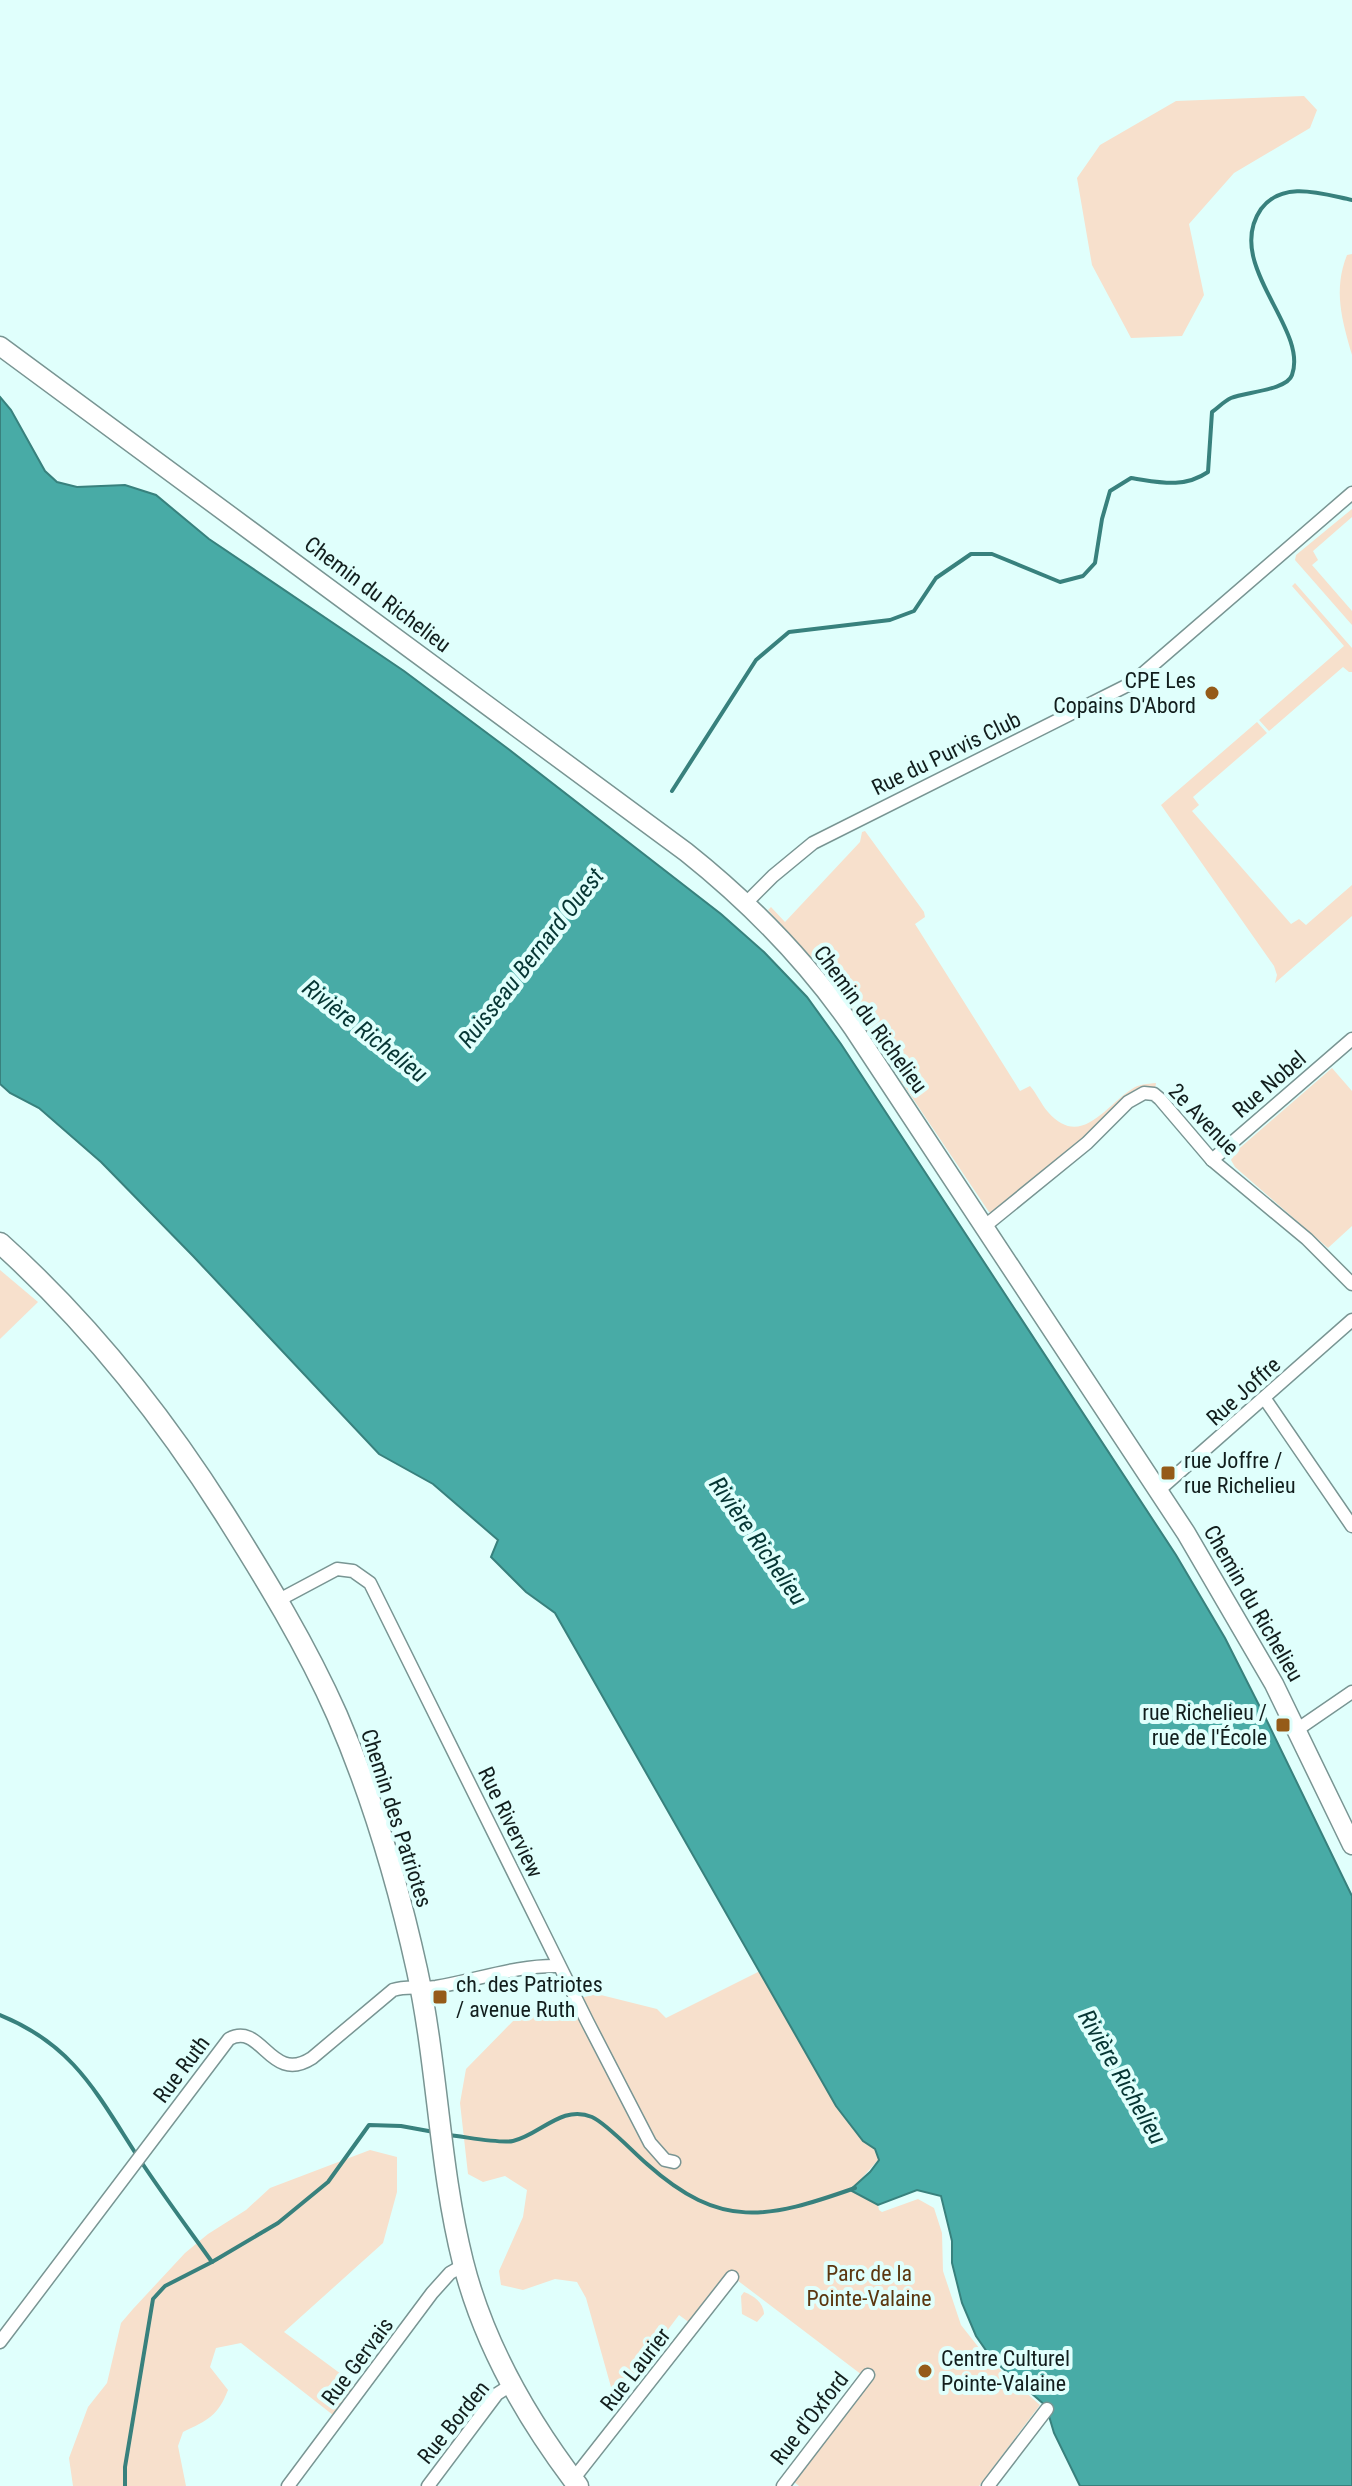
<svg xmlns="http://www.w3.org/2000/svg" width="1352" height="2486" font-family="'Roboto Condensed',sans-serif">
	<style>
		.green { fill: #f7e0cc }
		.water { fill: #48aba6; stroke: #38817d; stroke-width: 2 }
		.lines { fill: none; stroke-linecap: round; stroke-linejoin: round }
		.stream { stroke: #38817d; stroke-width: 4 }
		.minor-casing { stroke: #799593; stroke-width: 15 }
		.secondary-casing { stroke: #799593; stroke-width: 21 }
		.primary-casing { stroke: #799593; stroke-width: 23 }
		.minor { stroke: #fff; stroke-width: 12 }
		.secondary { stroke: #fff; stroke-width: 18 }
		.primary { stroke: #fff; stroke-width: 20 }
		.poi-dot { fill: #955b19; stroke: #e0fffc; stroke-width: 3 }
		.labels { text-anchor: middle; stroke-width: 8; stroke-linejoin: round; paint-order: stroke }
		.street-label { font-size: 22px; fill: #121e1d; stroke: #e0fffc }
		.poi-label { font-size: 22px; fill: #121e1d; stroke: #e0fffc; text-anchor: start }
		.park-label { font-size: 22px; fill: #5b360f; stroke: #e0fffc }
		.water-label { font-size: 24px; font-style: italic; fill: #063634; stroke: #e0fffc }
	</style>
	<rect width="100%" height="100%" fill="#e0fffc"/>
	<g class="green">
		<polygon points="1304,96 1317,110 1310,128 1234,173 1189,224 1204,295 1182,336 1131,338 1092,265 1077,178 1100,145 1176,101"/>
		<path d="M 1352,254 L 1352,355 C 1342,320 1333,290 1347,255 Z"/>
		<polygon points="1352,509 1352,517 1313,551 1318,560 1312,565 1352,611 1352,625 1295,560 1296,555"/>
		<polygon points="1295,583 1352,648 1352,672 1349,672 1343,667 1269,731 1259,720 1344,646 1292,586"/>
		<polygon points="1257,722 1267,733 1193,797 1199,805 1192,811 1291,924 1299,919 1306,925 1352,885 1352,916 1275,983 1277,975 1274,966 1161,805"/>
		<path d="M 865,831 L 924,912 L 925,917 L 915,924 L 1020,1091 L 1030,1086 C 1037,1094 1041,1104 1048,1112 C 1081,1150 1107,1104 1132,1089 C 1139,1084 1147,1084 1156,1083 L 1155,1089 L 1136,1089 L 1120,1101 L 1084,1140 L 995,1212 L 989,1212 L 838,987 L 768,910 L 771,907 L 785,922 L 860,842 L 862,832 Z"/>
		<polygon points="1332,1068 1352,1091 1352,1226 1328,1248 1235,1167 1231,1160 1234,1153"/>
		<polygon points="0,1270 38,1302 0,1339"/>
		<polygon points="760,1971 836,2106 863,2141 875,2149 879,2159 851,2190 878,2205 879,2210 882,2212 918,2199 934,2208 942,2233 943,2271 961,2325 987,2358 1040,2405 979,2486 799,2486 788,2477 866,2378 733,2277 694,2326 679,2315 624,2388 611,2387 586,2298 577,2282 555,2279 523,2290 501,2285 499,2271 523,2217 527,2190 505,2176 483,2182 468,2174 460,2103 466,2069 515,2019 544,2001 568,2001 597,1994 657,2009 666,2018"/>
		<path d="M 370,2150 L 397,2157 L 397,2192 L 383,2243 L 284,2332 L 356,2385 L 333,2415 L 241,2343 L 216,2348 L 210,2367 L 228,2390 C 218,2416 208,2420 183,2432 L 178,2446 L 186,2486 L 73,2486 L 69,2458 L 88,2407 L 107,2383 L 121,2323 L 133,2309 L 185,2253 L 208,2234 L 246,2210 L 270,2188 Z"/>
		<path d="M 744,2292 C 754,2296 763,2302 764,2314 L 757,2322 L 742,2314 L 741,2296 Z"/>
	</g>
	<polygon class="water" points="0,397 11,410 45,471 57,482 77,487 125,485 156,495 209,539 404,671 507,748 721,914 764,952 807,997 841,1044 1176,1555 1225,1638 1267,1721 1352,1896 1352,2486 1080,2486 1054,2433 1046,2406 992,2359 976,2336 962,2303 952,2263 952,2241 941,2196 917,2190 878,2205 850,2190 870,2172 879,2160 875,2149 863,2141 836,2106 555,1613 526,1592 491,1557 498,1540 433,1484 379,1454 193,1256 101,1162 39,1108 10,1093 0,1084"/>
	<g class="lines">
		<g class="stream">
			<path d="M 672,791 L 756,660 L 789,632 L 890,620 L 914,611 L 936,578 L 971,554 L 992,554 L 1060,582 L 1083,576 L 1095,563 L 1102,519 L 1110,491 L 1131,478 C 1159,482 1183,489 1208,472 L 1212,412 C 1218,408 1224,401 1231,398 C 1246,392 1287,390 1292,375 C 1309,328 1223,264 1261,209 C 1283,180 1322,194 1352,200"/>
			<path d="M 0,2015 C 74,2045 97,2094 138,2157 C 161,2192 187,2227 212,2262"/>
			<path d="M 447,2135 C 462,2136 500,2144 513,2141 C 540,2135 562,2104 592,2117 C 606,2123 634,2153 647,2164 C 721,2230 767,2219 855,2188"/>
			<polyline points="125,2486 125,2467 153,2299 165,2286 212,2262 278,2223 328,2182 369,2125 401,2126 434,2132"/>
		</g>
		<g class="minor-casing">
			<g id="minor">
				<polyline points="746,903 773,876 813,843 1132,683 1352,493"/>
				<polyline points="1212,1160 1352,1039"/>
				<polyline points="985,1226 1087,1143 1128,1102 1144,1093 1154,1094 1160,1099 1212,1160 1307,1239 1352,1284"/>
				<polyline points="1265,1399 1352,1526"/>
				<polyline points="1159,1490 1352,1320"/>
				<polyline points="277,1601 337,1569 353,1571 370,1583 587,2021 650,2143 665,2160 674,2162"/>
				<polyline points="1298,1729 1352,1692"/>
				<path d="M 0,2342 L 229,2039 C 262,2021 270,2085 312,2058 L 393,1990 C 407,1985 421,1989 436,1987 C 478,1980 516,1965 559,1966"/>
				<polyline points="571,2482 732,2277"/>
				<polyline points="288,2486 432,2293 450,2273 464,2265"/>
				<polyline points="428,2486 497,2394 511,2385"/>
				<polyline points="783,2486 868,2375"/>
				<polyline points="988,2486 1047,2409"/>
			</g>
		</g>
		<g class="secondary-casing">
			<path id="secondary" d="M 0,346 L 686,852 C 750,903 806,960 853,1028 L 1186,1533 L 1274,1684 L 1352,1845"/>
		</g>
		<g class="primary-casing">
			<path id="primary" d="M 0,1243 C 89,1323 160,1412 224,1513 C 265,1578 306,1645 337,1715 C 372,1796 398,1884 417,1970 C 438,2067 439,2167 463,2262 C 484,2345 526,2418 578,2486"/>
		</g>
		<use href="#minor" class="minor"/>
		<use href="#secondary" class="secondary"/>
		<use href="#primary" class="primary"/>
	</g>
	<g class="poi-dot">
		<circle cx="1212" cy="693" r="8"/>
		<rect x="1160" y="1465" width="16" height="16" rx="4"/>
		<rect x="1275" y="1717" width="16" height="16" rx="4"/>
		<rect x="432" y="1989" width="16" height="16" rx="4"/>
		<circle cx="925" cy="2371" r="8"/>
	</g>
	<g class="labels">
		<g class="street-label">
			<text transform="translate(378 594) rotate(37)" y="8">Chemin du Richelieu</text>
			<text transform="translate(946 753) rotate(-26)" y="8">Rue du Purvis Club</text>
			<text transform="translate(871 1019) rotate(54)" y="8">Chemin du Richelieu</text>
			<text transform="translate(1269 1084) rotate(-41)" y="8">Rue Nobel</text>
			<text transform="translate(1204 1119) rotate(46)" y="8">2e Avenue</text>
			<text transform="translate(1243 1391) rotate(-42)" y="8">Rue Joffre</text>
			<text transform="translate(1254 1603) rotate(60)" y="8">Chemin du Richelieu</text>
			<text transform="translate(397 1818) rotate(72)" y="8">Chemin des Patriotes</text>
			<text transform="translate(511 1822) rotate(64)" y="8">Rue Riverview</text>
			<text transform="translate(181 2069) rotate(-53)" y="8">Rue Ruth</text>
			<text transform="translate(357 2361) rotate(-53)" y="8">Rue Gervais</text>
			<text transform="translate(635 2369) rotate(-52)" y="8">Rue Laurier</text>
			<text transform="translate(809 2418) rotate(-52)" y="8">Rue d'Oxford</text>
			<text transform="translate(453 2422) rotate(-51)" y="8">Rue Borden</text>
		</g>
		<g class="poi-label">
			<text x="1196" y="688" text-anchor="end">CPE Les<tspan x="1196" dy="25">Copains D'Abord</tspan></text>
			<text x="1184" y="1468">rue Joffre /<tspan x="1184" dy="25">rue Richelieu</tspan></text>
			<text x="1267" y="1720" text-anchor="end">rue Richelieu /<tspan x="1267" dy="25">rue de l'École</tspan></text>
			<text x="456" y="1992">ch. des Patriotes<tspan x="456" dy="25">/ avenue Ruth</tspan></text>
			<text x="941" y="2366">Centre Culturel<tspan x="941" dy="25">Pointe-Valaine</tspan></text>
		</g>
		<g class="park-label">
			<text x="869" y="2281">Parc de la<tspan x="869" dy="25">Pointe-Valaine</tspan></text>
		</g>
		<g class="water-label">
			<text transform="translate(531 958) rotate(-52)" y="8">Ruisseau Bernard Ouest</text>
			<text transform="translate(365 1031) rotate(38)" y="8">Rivière Richelieu</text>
			<text transform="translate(758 1541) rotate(55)" y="8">Rivière Richelieu</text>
			<text transform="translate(1122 2077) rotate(60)" y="8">Rivière Richelieu</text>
		</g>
	</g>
</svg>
